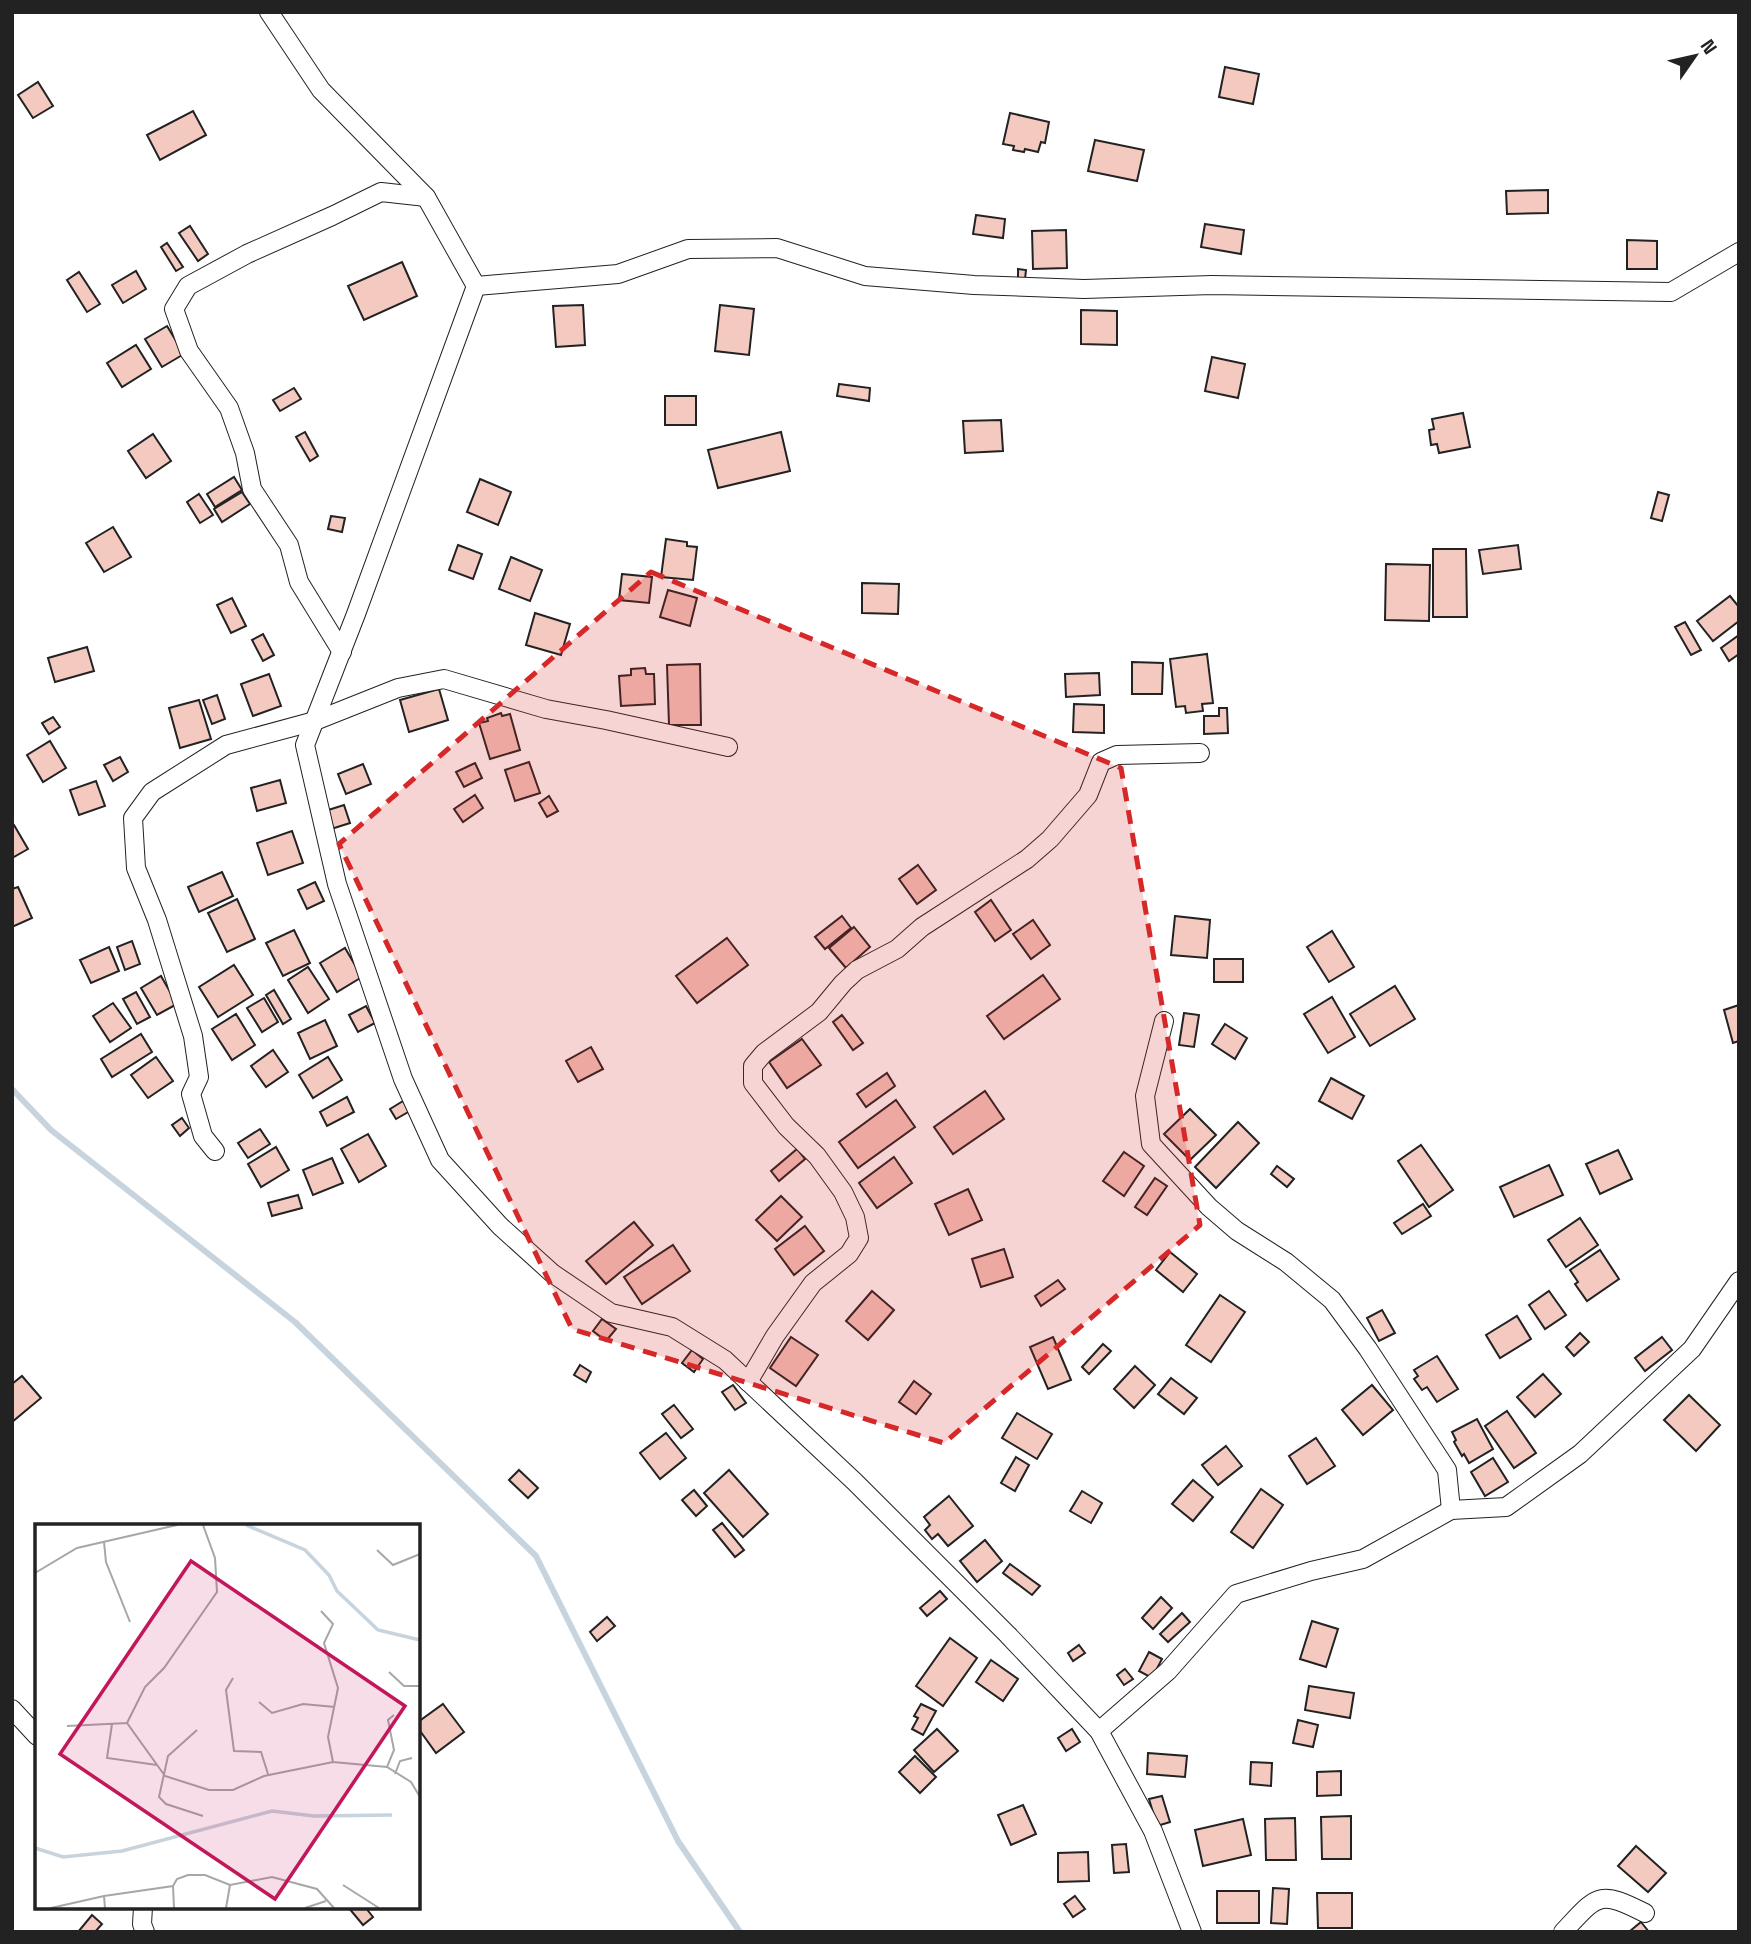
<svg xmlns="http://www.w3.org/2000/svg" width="1751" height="1944" font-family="'Space Grotesk',sans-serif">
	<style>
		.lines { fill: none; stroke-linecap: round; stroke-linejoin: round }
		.stream { stroke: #c7d3dd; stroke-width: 6 }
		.building { fill: #f3c9c0; stroke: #222; stroke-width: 2 }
		.street-casing { stroke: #222; stroke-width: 20 }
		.street { stroke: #fff; stroke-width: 18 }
		.marked { fill: #d62828; fill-opacity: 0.2; stroke: #d62828; stroke-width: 5; stroke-dasharray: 14 9; stroke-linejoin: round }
		.inset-river { fill: none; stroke: #c7d3dd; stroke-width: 3.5 }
		.inset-road { fill: none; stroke: #a7a7a7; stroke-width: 2 }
		.view { fill: #c2185b; fill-opacity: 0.15; stroke: #c2185b; stroke-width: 3.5 }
		.inset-edge { fill: none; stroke: #222; stroke-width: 3.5 }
	</style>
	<rect width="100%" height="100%" fill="#fff"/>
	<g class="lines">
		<polyline class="stream" points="12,1089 51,1130 295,1322 536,1556 678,1841 740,1932"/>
	</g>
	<g class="building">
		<polygon points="1225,67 1259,74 1253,104 1219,97"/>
		<polygon points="38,82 53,106 33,118 18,95"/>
		<polygon points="193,111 206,135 160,160 147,135"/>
		<polygon points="1010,113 1049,122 1045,143 1041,142 1038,152 1025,149 1024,152 1013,150 1014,146 1003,144"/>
		<polygon points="1095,140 1144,150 1137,181 1088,171"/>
		<polygon points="1548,190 1548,213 1507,214 1506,191"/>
		<polygon points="976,215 1005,219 1003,238 973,234"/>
		<polygon points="1205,224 1244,230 1241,254 1201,247"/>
		<polygon points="190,226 208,254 198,261 179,233"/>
		<polygon points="1066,230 1067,268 1033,269 1032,231"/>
		<polygon points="1627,240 1657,241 1657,269 1627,269"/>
		<polygon points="167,243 183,267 176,271 161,247"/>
		<polygon points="402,262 417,296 364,320 348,286"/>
		<polygon points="1018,269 1026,270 1025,279 1018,279"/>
		<polygon points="136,271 146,289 123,303 112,285"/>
		<polygon points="79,272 100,304 87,312 67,280"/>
		<polygon points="583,305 585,345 556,347 553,306"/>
		<polygon points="720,305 754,309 749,355 715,351"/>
		<polygon points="1081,310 1117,311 1117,345 1081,344"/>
		<polygon points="167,326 184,354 162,367 145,339"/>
		<polygon points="136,345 151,369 122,387 107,363"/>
		<polygon points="1212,357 1245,364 1238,398 1205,391"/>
		<polygon points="839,384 870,388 869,401 837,396"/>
		<polygon points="294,388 301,399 280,411 273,400"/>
		<rect x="665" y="396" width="31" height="29"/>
		<polygon points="1463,413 1470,447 1439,453 1437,444 1431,445 1429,430 1434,429 1432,419"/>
		<polygon points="1001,420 1003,451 965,453 963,421"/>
		<polygon points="305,432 318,456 310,461 296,437"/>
		<polygon points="781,432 790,471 718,488 708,450"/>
		<polygon points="153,434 171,461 146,478 128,451"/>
		<polygon points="234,477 242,490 215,507 207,494"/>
		<polygon points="480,479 511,492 498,525 467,512"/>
		<polygon points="242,492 250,504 222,522 214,509"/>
		<polygon points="1658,492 1669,495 1662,521 1651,518"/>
		<polygon points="199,494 213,515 200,523 187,502"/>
		<polygon points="331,516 345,518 342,532 328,529"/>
		<polygon points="113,527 131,557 104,572 86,543"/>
		<polygon points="666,539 687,542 687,546 697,547 693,580 661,577"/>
		<polygon points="458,545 482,554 473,579 449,570"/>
		<polygon points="1518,545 1521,569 1483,574 1479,550"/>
		<polygon points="1433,549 1466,549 1467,617 1433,617"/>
		<polygon points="511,557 542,570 530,601 499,589"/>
		<polygon points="1386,564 1430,565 1429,621 1385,620"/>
		<polygon points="622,574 652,577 649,603 619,600"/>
		<polygon points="862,583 899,584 898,614 862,613"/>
		<polygon points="668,590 697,598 690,626 660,617"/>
		<polygon points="1730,596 1739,607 1739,621 1713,641 1697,621"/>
		<polygon points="232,598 246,626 231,633 217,605"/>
		<polygon points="535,613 570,624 561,655 526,645"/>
		<polygon points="1685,622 1701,650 1691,655 1675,627"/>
		<polygon points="263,634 274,655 263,661 252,640"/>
		<polygon points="1739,635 1739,654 1729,661 1721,648"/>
		<polygon points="87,647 94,671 55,682 48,658"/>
		<polygon points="1207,654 1213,703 1202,704 1203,711 1186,713 1185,706 1176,707 1170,659"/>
		<polygon points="1132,662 1163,663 1162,694 1132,694"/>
		<polygon points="700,664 701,725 669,725 667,665"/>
		<polygon points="645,668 646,674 654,674 655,704 621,706 619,676 631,675 631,669"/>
		<polygon points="1099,673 1100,695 1066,697 1065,674"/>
		<polygon points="269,674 281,706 253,716 241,684"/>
		<polygon points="439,689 448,720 409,732 400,700"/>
		<polygon points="217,695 225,719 212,724 203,700"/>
		<polygon points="199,700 211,739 180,748 169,708"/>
		<polygon points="1074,704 1104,705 1104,733 1073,732"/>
		<polygon points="1219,708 1227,708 1228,733 1204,734 1204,716 1219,716"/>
		<polygon points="501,713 502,716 510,714 520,750 490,759 479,723 488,721 487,718"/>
		<polygon points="53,717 60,727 49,734 42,723"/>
		<polygon points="50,741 66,768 43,782 27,755"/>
		<polygon points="120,757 128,772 113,781 104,765"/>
		<polygon points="529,762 540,793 515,801 505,770"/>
		<polygon points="475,763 482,778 464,787 456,772"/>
		<polygon points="363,764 371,784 346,794 338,774"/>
		<polygon points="280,780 286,803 257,811 251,788"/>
		<polygon points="96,781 105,806 79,815 70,790"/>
		<polygon points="475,795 483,808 463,822 454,809"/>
		<polygon points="549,796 558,811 547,817 539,803"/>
		<polygon points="344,805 350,823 328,830 322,812"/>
		<polygon points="14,825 28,849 12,858 12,826"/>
		<polygon points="292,831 303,863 268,875 257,843"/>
		<polygon points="918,865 936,890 917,904 899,879"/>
		<polygon points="222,872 233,896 199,912 188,887"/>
		<polygon points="315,882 324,901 307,909 298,890"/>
		<polygon points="18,887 32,918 12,927 12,889"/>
		<polygon points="237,899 255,939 227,952 208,913"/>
		<polygon points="991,900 1011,930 995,941 975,912"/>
		<polygon points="842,916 851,928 825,949 815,937"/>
		<polygon points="1175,916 1210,920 1207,958 1171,955"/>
		<polygon points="1033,920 1050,945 1031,959 1013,934"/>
		<polygon points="854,927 870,947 846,968 829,948"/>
		<polygon points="294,930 310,963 283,976 266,943"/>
		<polygon points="1332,931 1354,967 1329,982 1307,947"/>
		<polygon points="727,938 748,965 697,1003 676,976"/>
		<polygon points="132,941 140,964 125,970 117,947"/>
		<polygon points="109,947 119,971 91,983 80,960"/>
		<polygon points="345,948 362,977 337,992 320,963"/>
		<rect x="1214" y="959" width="29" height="23"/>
		<polygon points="234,965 253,995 218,1017 199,987"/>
		<polygon points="308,967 329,999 308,1013 288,980"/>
		<polygon points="1043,975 1060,999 1004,1039 987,1016"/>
		<polygon points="161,976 177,1004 157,1015 141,988"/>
		<polygon points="1395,986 1415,1019 1370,1046 1350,1014"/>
		<polygon points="274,990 291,1019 283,1024 266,995"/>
		<polygon points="136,992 150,1017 137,1024 123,999"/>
		<polygon points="1332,997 1355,1037 1328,1053 1304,1014"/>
		<polygon points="264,998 278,1022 262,1032 247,1008"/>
		<polygon points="113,1003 131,1028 110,1042 93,1016"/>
		<polygon points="1739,1005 1739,1041 1733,1043 1724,1010"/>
		<polygon points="366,1006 375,1023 358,1032 349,1015"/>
		<polygon points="1184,1013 1199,1015 1194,1047 1179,1045"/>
		<polygon points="236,1014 255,1045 232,1060 212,1029"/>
		<polygon points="842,1015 863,1043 853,1050 833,1022"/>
		<polygon points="325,1020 337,1046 310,1059 298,1033"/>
		<polygon points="1225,1024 1247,1038 1235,1059 1212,1044"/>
		<polygon points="141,1034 152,1052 112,1077 101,1059"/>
		<polygon points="802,1039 821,1065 787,1088 769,1062"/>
		<polygon points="591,1047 603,1069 578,1082 566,1061"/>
		<polygon points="273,1050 288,1072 266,1087 251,1066"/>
		<polygon points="156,1057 173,1081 148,1098 131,1075"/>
		<polygon points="328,1057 342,1080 313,1098 299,1075"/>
		<polygon points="887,1073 895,1086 866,1107 857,1094"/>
		<polygon points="1331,1078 1364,1096 1352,1119 1319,1101"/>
		<polygon points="985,1091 1004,1119 953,1154 934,1127"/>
		<polygon points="347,1097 354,1112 327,1126 320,1112"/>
		<polygon points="896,1100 915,1127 858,1168 839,1142"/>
		<polygon points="403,1101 410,1111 396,1119 390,1109"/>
		<polygon points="1190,1109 1216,1135 1190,1160 1164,1134"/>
		<polygon points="182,1118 189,1128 180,1136 172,1125"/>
		<polygon points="1238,1122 1259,1143 1216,1188 1195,1167"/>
		<polygon points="260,1129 270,1144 248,1158 238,1143"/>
		<polygon points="368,1134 386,1166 359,1182 341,1149"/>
		<polygon points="1421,1145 1453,1190 1429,1207 1398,1161"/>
		<polygon points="276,1147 289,1170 261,1187 248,1164"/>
		<polygon points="797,1149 805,1159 779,1181 771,1171"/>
		<polygon points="1618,1150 1632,1179 1600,1194 1586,1164"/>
		<polygon points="1124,1152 1144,1166 1124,1196 1103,1181"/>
		<polygon points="894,1157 912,1183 877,1208 859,1183"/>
		<polygon points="332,1158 343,1183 313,1195 303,1170"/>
		<polygon points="1549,1165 1563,1195 1514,1217 1500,1187"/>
		<polygon points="1277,1166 1294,1179 1287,1187 1271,1174"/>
		<polygon points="1155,1178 1167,1186 1147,1215 1135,1207"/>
		<polygon points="968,1189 982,1220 949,1235 935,1204"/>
		<polygon points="298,1195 302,1208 272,1216 268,1203"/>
		<polygon points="781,1196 802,1217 777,1241 756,1220"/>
		<polygon points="1423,1204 1431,1216 1402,1234 1394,1223"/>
		<polygon points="1580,1218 1598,1245 1566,1267 1548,1240"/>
		<polygon points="634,1222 653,1245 606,1284 586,1261"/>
		<polygon points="805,1226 824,1251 794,1275 775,1249"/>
		<polygon points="673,1245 690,1271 642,1304 624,1277"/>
		<polygon points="1004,1249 1013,1277 981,1287 972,1259"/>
		<polygon points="1600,1250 1619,1279 1587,1301 1575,1284 1578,1282 1570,1270"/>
		<polygon points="1170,1252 1197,1274 1183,1292 1156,1270"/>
		<polygon points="1058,1280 1065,1289 1041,1306 1035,1296"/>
		<polygon points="872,1291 894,1310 868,1340 846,1321"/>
		<polygon points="1549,1291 1566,1315 1545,1329 1529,1305"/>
		<polygon points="1220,1295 1245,1312 1211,1362 1186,1345"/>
		<polygon points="1382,1310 1395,1333 1379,1341 1367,1318"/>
		<polygon points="1517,1316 1531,1339 1500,1358 1486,1335"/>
		<polygon points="602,1319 616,1329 606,1341 593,1331"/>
		<polygon points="1580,1333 1589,1342 1574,1356 1566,1347"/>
		<polygon points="791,1337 818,1355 796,1386 770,1368"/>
		<polygon points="1053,1337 1071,1380 1048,1389 1030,1347"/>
		<polygon points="1662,1337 1672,1350 1645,1371 1635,1358"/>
		<polygon points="1103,1344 1111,1351 1089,1374 1082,1367"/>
		<polygon points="692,1350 703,1359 694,1372 682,1363"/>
		<polygon points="1437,1356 1458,1389 1437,1402 1427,1387 1422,1390 1414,1379 1418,1376 1414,1370"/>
		<polygon points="580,1365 591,1372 586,1382 574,1375"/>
		<polygon points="1135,1366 1155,1385 1134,1408 1114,1389"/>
		<polygon points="1543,1374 1561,1394 1535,1417 1517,1397"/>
		<polygon points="22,1376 41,1398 12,1422 12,1384"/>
		<polygon points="1171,1378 1197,1398 1184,1414 1158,1394"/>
		<polygon points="914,1381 931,1394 916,1414 899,1402"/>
		<polygon points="733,1385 746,1403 735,1410 722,1392"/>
		<polygon points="1372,1385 1393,1410 1363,1435 1342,1410"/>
		<polygon points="1689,1395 1720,1425 1696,1451 1664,1420"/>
		<polygon points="674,1405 693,1429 681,1438 662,1414"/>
		<polygon points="1507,1411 1536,1453 1514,1468 1485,1426"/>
		<polygon points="1017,1413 1052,1434 1037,1459 1002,1438"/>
		<polygon points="1477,1419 1493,1449 1469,1463 1464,1454 1462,1456 1454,1442 1456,1440 1452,1432"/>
		<polygon points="666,1433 686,1458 660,1479 640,1453"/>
		<polygon points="1316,1438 1335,1466 1307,1484 1289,1456"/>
		<polygon points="1226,1446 1242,1466 1218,1485 1202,1465"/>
		<polygon points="1016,1457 1029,1465 1015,1491 1001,1483"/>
		<polygon points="1493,1458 1508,1482 1485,1496 1471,1472"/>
		<polygon points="519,1470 538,1488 528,1498 509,1480"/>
		<polygon points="729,1470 768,1514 743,1537 704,1493"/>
		<polygon points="1193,1480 1213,1497 1193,1521 1172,1504"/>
		<polygon points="1261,1489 1283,1505 1253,1548 1231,1532"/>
		<polygon points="694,1490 707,1506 696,1516 682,1500"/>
		<polygon points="1082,1491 1102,1503 1091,1523 1070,1511"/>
		<polygon points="949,1496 973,1526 948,1546 938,1534 932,1539 925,1530 930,1525 924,1517"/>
		<polygon points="722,1523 744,1550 735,1557 713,1530"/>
		<polygon points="985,1540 1002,1561 977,1582 960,1561"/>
		<polygon points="1010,1564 1040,1586 1032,1595 1003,1573"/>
		<polygon points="940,1591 947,1599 927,1616 920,1608"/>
		<polygon points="1161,1597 1172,1608 1153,1629 1142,1618"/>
		<polygon points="1182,1613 1190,1622 1168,1642 1160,1634"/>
		<polygon points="607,1617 615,1626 597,1641 590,1632"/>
		<polygon points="1312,1621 1338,1629 1326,1667 1300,1659"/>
		<polygon points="950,1638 977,1658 943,1706 916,1686"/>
		<polygon points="1079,1645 1085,1653 1073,1661 1068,1653"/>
		<polygon points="1149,1652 1162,1659 1152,1678 1139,1671"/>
		<polygon points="991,1660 1018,1679 1003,1701 976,1682"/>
		<polygon points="1125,1669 1133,1679 1124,1685 1117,1675"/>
		<polygon points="1309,1686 1354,1693 1350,1718 1305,1710"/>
		<polygon points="443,1704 464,1732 436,1753 418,1728 418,1722"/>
		<polygon points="921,1704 936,1711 923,1735 912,1729 918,1718 914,1716"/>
		<polygon points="1298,1720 1318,1725 1313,1747 1293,1743"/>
		<polygon points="937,1729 958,1751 934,1772 914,1750"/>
		<polygon points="1072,1729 1080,1742 1066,1751 1058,1738"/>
		<polygon points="1148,1753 1187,1756 1185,1777 1147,1774"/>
		<polygon points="915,1756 936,1777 920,1793 899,1772"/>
		<polygon points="1251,1762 1272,1763 1271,1786 1250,1784"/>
		<polygon points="1341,1771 1341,1795 1317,1796 1317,1772"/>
		<polygon points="1162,1796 1170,1822 1157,1826 1149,1799"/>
		<polygon points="1023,1805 1036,1834 1011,1845 998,1815"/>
		<polygon points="1351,1816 1351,1859 1322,1859 1321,1817"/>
		<polygon points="1295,1818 1296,1860 1266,1860 1265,1819"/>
		<polygon points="1243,1819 1251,1855 1203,1866 1195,1830"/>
		<polygon points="1126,1844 1129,1872 1114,1873 1112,1845"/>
		<polygon points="1636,1846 1666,1873 1648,1892 1618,1866"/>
		<polygon points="1088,1852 1089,1881 1058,1882 1058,1853"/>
		<polygon points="1273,1888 1289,1889 1287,1924 1271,1923"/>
		<rect x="1217" y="1891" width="42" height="32"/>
		<polygon points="1317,1893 1352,1893 1352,1928 1318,1928"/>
		<polygon points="1075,1896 1085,1909 1073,1917 1064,1904"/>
		<polygon points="348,1907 365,1907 373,1917 363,1925"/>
		<polygon points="92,1915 102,1924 95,1932 78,1932"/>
		<polygon points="1641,1922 1649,1932 1631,1932 1630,1931"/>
	</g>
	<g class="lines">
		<g class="street-casing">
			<g id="street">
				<polyline points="269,12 321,90 426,197 476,286 356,614 305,745 337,884 403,1079 440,1160 500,1226 552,1273 611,1313 672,1327 725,1360 855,1482 1008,1635 1099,1731 1153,1831 1192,1932"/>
				<polyline points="476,286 618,274 688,249 777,248 865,276 974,285 1084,289 1212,285 1671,292 1739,252"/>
				<polyline points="342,652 299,582 289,545 252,489 245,453 229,408 189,351 174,309 188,286 247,254 332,216 381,192 426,197"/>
				<polyline points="1164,1021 1145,1096 1151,1144 1209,1207 1237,1231 1286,1262 1332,1300 1368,1349 1447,1470 1451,1510"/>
				<polyline points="215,1151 203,1136 191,1094 199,1077 193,1036 157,920 136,868 133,818 152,792 226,745 315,721 398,688 444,679 546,709 606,720 728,747"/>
				<polyline points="748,1382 775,1336 813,1283 849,1254 859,1238 855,1217 843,1192 817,1156 786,1126 753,1083 753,1066 764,1053 819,1012 843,983 857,970 897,949 922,927 1027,859 1050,839 1088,795 1101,762 1117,755 1200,753"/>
				<polyline points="12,1709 37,1736"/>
				<polyline points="1099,1731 1168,1671 1236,1594 1311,1571 1363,1559 1451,1510 1506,1507 1580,1454 1692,1349 1739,1281"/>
				<polyline points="143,1907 142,1924 145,1932"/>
				<path d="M 1563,1932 C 1598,1895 1598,1889 1645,1913"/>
			</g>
		</g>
		<use href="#street" class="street"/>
	</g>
	<path class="marked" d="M 651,572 L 1121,768 L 1200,1225 L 944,1443 L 572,1329 L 339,844 Z"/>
	<g transform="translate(35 1524)">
		<rect width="385" height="385" fill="#fff"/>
		<path class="inset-river" d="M 211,1 L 270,26 L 294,51 L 302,67 L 343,106 L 385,116M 0,324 L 28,333 L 87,327 L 237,287 L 279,292 L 357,291"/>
		<path class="inset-road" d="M 69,18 L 71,38 L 95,98M 342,26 L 358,41 L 385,30M 0,49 L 42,24 L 142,1M 286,87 L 298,100 L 289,119 L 303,164 L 293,213 L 298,238M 354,148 L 369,162 L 385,162M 198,154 L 191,166 L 199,227 L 226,228 L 233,250M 224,178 L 237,189 L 268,180 L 300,183M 92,199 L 110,163 L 129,144 L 182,68 L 180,34 L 168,1M 77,200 L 72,234 L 122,241M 32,202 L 92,199 L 130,252 L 174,266 L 198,266 L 229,252 L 298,238 L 352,243 L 376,258 L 385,273M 162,206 L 133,232 L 124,273 L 131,280 L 168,292M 352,243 L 359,226 L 353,196 L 359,191M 360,250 L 365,237 L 377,234M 308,361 L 344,384M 138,362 L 139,384M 69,372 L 138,362 L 142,355 L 153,351 L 170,351 L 195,361 L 237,353 L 282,365 L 299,384M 16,384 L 69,372 L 70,384M 191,384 L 195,361M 270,384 L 291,377"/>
		<path class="view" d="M 156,37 L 370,182 L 240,375 L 25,230 Z"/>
		<rect width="385" height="385" class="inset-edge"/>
	</g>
	<rect width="1751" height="1944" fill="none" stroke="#222222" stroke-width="28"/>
	<g transform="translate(1695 56) rotate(56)" stroke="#ffffff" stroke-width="5" paint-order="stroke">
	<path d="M0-5L12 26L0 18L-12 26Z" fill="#222222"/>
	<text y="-10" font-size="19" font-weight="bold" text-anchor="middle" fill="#222222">N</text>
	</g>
</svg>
